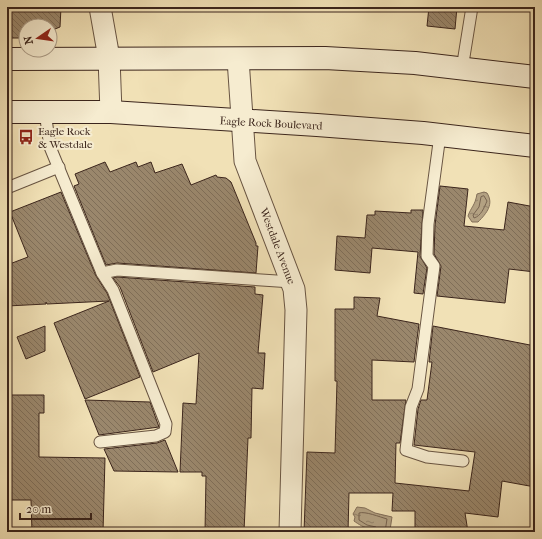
<svg xmlns="http://www.w3.org/2000/svg" width="542" height="539" font-family="'IM FELL French Canon',serif">
	<style>
		.water { fill: url(#water-ripples); stroke: #836f59 }
		.lines { fill: none; stroke-linecap: round; stroke-linejoin: round }
		.shore { stroke: #77634f; stroke-width: 1 }
		.building { fill: url(#building-back-hatch); stroke: #3b251c }
		.lane-casing { stroke: #685442; stroke-width: 13 }
		.street-casing { stroke: #685442; stroke-width: 23 }
		.secondary-casing { stroke: #3b251c; stroke-width: 24 }
		.lane { stroke: #f6ecd0; stroke-width: 11 }
		.street { stroke: #f6ecd0; stroke-width: 21 }
		.secondary { stroke: #f6ecd0; stroke-width: 22 }
		.labels { text-anchor: middle; stroke-width: 4; stroke-linejoin: round; paint-order: stroke }
		.street-label { font-size: 11px; fill: #3b251c; stroke: #f6ecd0 }
		.poi-label { font-size: 11px; fill: #3b251c; stroke: #f6ecd0; text-anchor: start }
	</style>
	<defs>
		<pattern id="water-ripples" width="26" height="14" patternUnits="userSpaceOnUse"><rect width="26" height="14" fill="#b3a182"/><path d="M2 4q2-2 4 0t4 0M15 11q2-2 4 0t4 0" fill="none" stroke="#93836a"/></pattern>
		<pattern id="building-back-hatch" width="6" height="6" patternUnits="userSpaceOnUse"><rect width="6" height="6" fill="#9a876c"/><path d="M-1 5l2 2M0 0l6 6M5-1l2 2" fill="none" stroke="#7f6e58"/></pattern>
	</defs>
	<rect width="100%" height="100%" fill="#f1e1b6"/>
	<filter id="stains"><feTurbulence type="fractalNoise" baseFrequency=".005" numOctaves="4"/><feColorMatrix values="0 0 0 0 .2 0 0 0 0 .09 0 0 0 0 .02 0 0 0 .5 -.17"/></filter>
	<radialGradient id="worn" r=".72"><stop offset=".6" stop-color="#630" stop-opacity="0"/><stop offset="1" stop-color="#630" stop-opacity=".3"/></radialGradient>
	<g class="water">
		<path d="M 484,192 L 487,193 C 494,204 487,213 478,222 L 472,222 L 468,216 C 471,207 475,206 477,194 Z"/>
		<path d="M 357,507 L 365,508 L 375,513 L 392,517 L 390,530 C 380,536 362,527 354,521 L 355,517 L 353,514 Z"/>
	</g>
	<g class="lines">
		<g class="shore">
			<path d="M 484,196 L 487,201 C 484,208 481,216 474,218 L 473,215 L 479,207 L 481,197 Z"/>
			<path d="M 379,532 L 376,527 L 367,525 L 359,520 L 359,513 C 365,511 380,517 387,519 L 385,532"/>
		</g>
	</g>
	<g class="building">
		<polygon points="7,7 61,7 60,27 50,31 50,26 26,26 26,38 7,38"/>
		<polygon points="429,7 457,7 455,29 427,26"/>
		<polygon points="105,162 110,172 136,162 138,167 151,162 155,173 182,164 191,185 216,175 217,177 226,178 231,182 256,243 256,246 258,246 256,273 117,263 106,265 74,186 79,184 75,174"/>
		<polygon points="440,186 468,189 464,226 504,230 508,202 535,207 535,272 509,269 505,303 437,296 441,266 434,254 435,225"/>
		<polygon points="61,192 96,276 107,293 140,377 85,399 54,323 109,301 47,304 46,302 46,304 7,306 7,265 28,257 10,212"/>
		<polygon points="411,210 423,210 420,256 427,268 423,294 414,293 418,252 372,248 370,273 335,270 337,236 365,238 367,215 375,215 375,211 411,213"/>
		<polygon points="117,277 255,287 255,294 263,295 258,353 265,353 263,389 252,388 251,438 248,438 244,532 205,532 206,476 202,476 202,472 180,472 183,403 196,404 199,353 153,372 120,287 113,278"/>
		<polygon points="354,297 380,298 377,316 419,324 414,362 372,360 372,400 406,400 400,443 396,443 395,483 469,491 475,452 414,445 418,409 421,400 427,400 432,362 429,362 433,326 535,346 535,487 502,481 498,517 465,513 468,532 415,532 415,511 392,511 393,493 349,493 348,532 304,532 307,452 335,453 337,381 335,381 335,309 354,309"/>
		<polygon points="45,326 45,351 26,359 17,337"/>
		<polygon points="7,395 44,395 44,413 39,413 39,457 105,458 103,532 32,532 31,500 9,500 9,490 7,490"/>
		<polygon points="85,400 150,402 159,427 99,435"/>
		<polygon points="165,440 178,472 114,471 104,449 157,443"/>
	</g>
	<g class="lines">
		<g class="lane-casing">
			<g id="lane">
				<polyline points="462,69 472,7"/>
				<polyline points="45,112 50,147 102,273 113,290 166,424 165,432 156,436 100,442"/>
				<polyline points="440,135 428,224 427,256 434,266 418,389 411,407 406,450 427,457 463,461"/>
				<polyline points="7,188 59,167"/>
				<polyline points="102,273 117,270 292,282"/>
			</g>
		</g>
		<g class="street-casing">
			<g id="street">
				<polyline points="100,7 109,58 111,112"/>
				<polyline points="238,59 245,161 294,289 296,310 290,532"/>
			</g>
		</g>
		<g class="secondary-casing">
			<g id="secondary">
				<polyline points="7,59 325,58 415,63 535,77"/>
				<polyline points="7,112 111,112 317,125 423,133 535,146"/>
			</g>
		</g>
		<use href="#lane" class="lane"/>
		<use href="#street" class="street"/>
		<use href="#secondary" class="secondary"/>
	</g>
	<defs>
		<g id="bus-bare" transform="scale(1.2)"><path d="M-5-6H5V4H4V6H2V4H-2V6H-4V4H-5ZM-3.5-4V0h7V-4ZM-3.5 1.2v1.5H-2V1.2ZM2 1.2v1.5H3.5V1.2Z" fill="#8f2418" stroke="#f6ecd0" stroke-width="2.5" paint-order="stroke"/></g>
	</defs>
	<g fill-rule="evenodd">
		<use href="#bus-bare" x="26" y="137"/>
	</g>
	<g class="labels">
		<g class="street-label">
			<text transform="translate(271 123) rotate(3)" y="4">Eagle Rock Boulevard</text>
			<text transform="translate(278 246) rotate(69)" y="4">Westdale Avenue</text>
		</g>
		<g class="poi-label">
			<text x="38" y="135">Eagle Rock<tspan x="38" dy="13">&amp; Westdale</tspan></text>
		</g>
	</g>
	<rect width="542" height="539" fill="none" stroke="#f1e1b6" stroke-width="24"/>
	<rect x="8" y="8" width="526" height="523" fill="none" stroke="#3b251c" stroke-width="2"/>
	<rect x="12" y="12" width="518" height="515" fill="none" stroke="#3b251c"/>
	<g transform="translate(38 38) rotate(257)"><circle r="19" fill="#f6ecd0" stroke="#ab9c88"/>
	<path d="M0-3L7 15L0 10L-7 15Z" fill="#8f2418"/>
	<text y="-6" font-size="11" font-weight="bold" text-anchor="middle" fill="#3b251c">N</text>
	</g>
	<path d="M20 513v6h71v-6" fill="none" stroke="#3b251c" stroke-width="2"/>
	<text x="26" y="513" font-size="12" fill="#3b251c" stroke="#f6ecd0" stroke-width="3" paint-order="stroke">20 m</text>
	<rect width="100%" height="100%" filter="url(#stains)"/>
	<rect width="100%" height="100%" fill="url(#worn)"/>
</svg>
